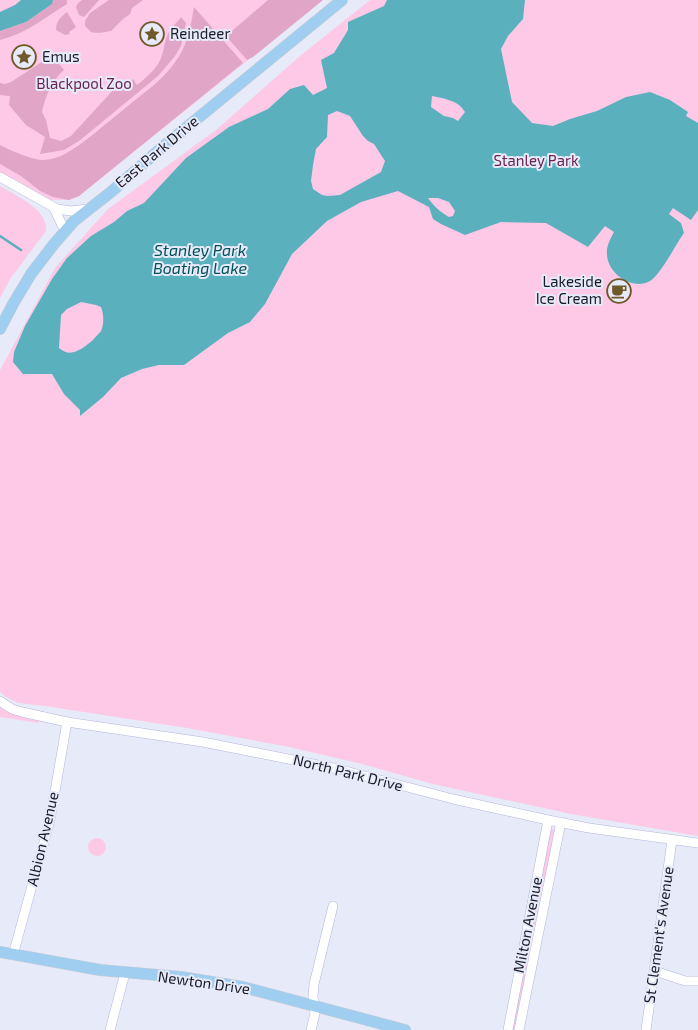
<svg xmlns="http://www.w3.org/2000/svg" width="698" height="1030" font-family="'Exo 2',sans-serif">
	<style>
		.green { fill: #fdc9e7 }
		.forest { fill: #e1a5c8 }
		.water { fill: #5bb0be; fill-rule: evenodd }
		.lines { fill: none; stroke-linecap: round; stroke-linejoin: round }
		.stream { stroke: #5bb0be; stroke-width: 2.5 }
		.minor-casing { stroke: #b1b8db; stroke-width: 10 }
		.major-casing { stroke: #cccdd0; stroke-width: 12 }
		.minor { stroke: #fff; stroke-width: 9 }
		.major { stroke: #a0cef1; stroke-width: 11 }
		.labels { text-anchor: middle; stroke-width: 4; stroke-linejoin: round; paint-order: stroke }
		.poi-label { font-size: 15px; fill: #191b28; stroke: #e7eaf9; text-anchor: start }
		.park-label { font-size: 15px; fill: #6a2452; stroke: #e7eaf9 }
		.street-label { font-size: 15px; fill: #191b28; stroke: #e7eaf9 }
		.water-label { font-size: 16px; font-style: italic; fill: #00515b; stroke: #e7eaf9 }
	</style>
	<rect width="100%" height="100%" fill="#e7eaf9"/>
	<g class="green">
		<polygon points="0,0 323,0 79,196 69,200 46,200 0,177"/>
		<polygon points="370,0 698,0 698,836 571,814 488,796 433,784 362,764 289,747 187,728 45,706 18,703 6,697 0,692 0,370 55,268 108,209 216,130 300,56"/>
		<path d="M 0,186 C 15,195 49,210 46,231 L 10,279 L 0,298 Z"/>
		<polygon points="0,707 18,716 39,721 39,723 0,717"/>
		<polygon points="547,828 559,830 520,1030 508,1030"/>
		<circle cx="97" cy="847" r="9"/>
	</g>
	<g class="forest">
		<path d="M 53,0 L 67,0 L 67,4 C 46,17 25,34 0,40 L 0,31 L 26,22 L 52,4 Z"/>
		<polygon points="82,0 99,0 84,17 79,15 76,7 78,3"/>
		<path d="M 109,0 L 143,0 L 132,8 L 130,14 L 123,19 L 111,31 C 104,32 98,34 91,32 L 85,26 L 85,21 L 90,13 Z"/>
		<polygon points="268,0 323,0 253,57 247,60 226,36"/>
		<path d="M 194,7 L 243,63 L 79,196 L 69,200 L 53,197 L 40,191 L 21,176 L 0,164 L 0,145 C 10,150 32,160 43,160 C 49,160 60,157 65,154 C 86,142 104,125 123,110 C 142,94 165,79 178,58 C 188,43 191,25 194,7 Z"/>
		<path d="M 67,12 L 76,27 L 69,32 L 70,34 L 65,35 L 56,30 C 56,21 61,17 67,12 Z"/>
		<path d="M 181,17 L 186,23 L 181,46 L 175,56 L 158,76 L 79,141 L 64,150 L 40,154 L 45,137 L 26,125 L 9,105 L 10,96 L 0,95 L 0,83 L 5,84 L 11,82 L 54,54 L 60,62 L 59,64 L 64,70 C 52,80 45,97 42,112 L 46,120 L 50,138 L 61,141 L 71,136 L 116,87 L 121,86 L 126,87 L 129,83 L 133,79 L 137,85 C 147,77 159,67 162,55 C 165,46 165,36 171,29 C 174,24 178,22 181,17 Z"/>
	</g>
	<g class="water">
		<polygon points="21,0 53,0 52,4 26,22 0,31 0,12 15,5"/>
		<path d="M 387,0 L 525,0 L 523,19 L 508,36 L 501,49 L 512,102 L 532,123 L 553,126 L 570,119 L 597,111 L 626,97 L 650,92 L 670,100 L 688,112 L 686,116 L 698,123 L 698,210 L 691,220 L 673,208 L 669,214 L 681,223 L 684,233 C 676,244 661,274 650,281 C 633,291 608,274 607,255 C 606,246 610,240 614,232 L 605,226 L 588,247 L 546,223 L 501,222 L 465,235 L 441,224 L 433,219 L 429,207 L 398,191 L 361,202 L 327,221 L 292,254 L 265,304 L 250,322 L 228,333 L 184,365 L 159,365 L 142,369 L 121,378 L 103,397 L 80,416 L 80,410 L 64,394 L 52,374 L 23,374 L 13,362 L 14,352 L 25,326 L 52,279 L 67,258 L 91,236 L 114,222 L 127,211 L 144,203 L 186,158 L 229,127 L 268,109 L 290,89 L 304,85 L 313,95 L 327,88 L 321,60 L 334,53 L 348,30 L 348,22 L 384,6 ZM 432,96 C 445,99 458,100 465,112 L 458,121 L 453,118 L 444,116 L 431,107 ZM 337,111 L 350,116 L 363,136 L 368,141 L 374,144 L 385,161 L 381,172 L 340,195 L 328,196 L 322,195 L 313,189 L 311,181 L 313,165 L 316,149 L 327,137 L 328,115 ZM 428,198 L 438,198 L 449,202 L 455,211 L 453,216 L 449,217 C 440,212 434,206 428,198 ZM 81,302 L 96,305 L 101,307 C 104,315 104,324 101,331 C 99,334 95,337 93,340 C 83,348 71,359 59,348 L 61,315 L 67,309 Z"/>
	</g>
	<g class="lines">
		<polyline class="stream" points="0,236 21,250"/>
		<g class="minor-casing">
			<g id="minor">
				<polyline points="0,177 57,209 71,211 88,209"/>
				<polyline points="54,208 62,225 67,230"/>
				<polyline points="0,701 12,709 22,712 67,722 203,742 338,769 453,799 548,820 589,828 698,843"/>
				<polyline points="13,955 50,820 67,722"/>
				<polyline points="655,971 685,981 698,981"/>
				<polyline points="110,1030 125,973"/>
				<polyline points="311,1030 315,1013 313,996 314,984 333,906"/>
				<polyline points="508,1030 548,820"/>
				<polyline points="519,1030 561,822"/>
				<polyline points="646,1030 672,840"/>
			</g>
		</g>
		<g class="major-casing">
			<g id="major">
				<polyline points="0,329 13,304 31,274 54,244 74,221 111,192 159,150 342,0"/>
				<polyline points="0,952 100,970 181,977 243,987 405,1030"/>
			</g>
		</g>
		<use href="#minor" class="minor"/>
		<use href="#major" class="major"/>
	</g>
	<defs>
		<g id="sight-ring" transform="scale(1.25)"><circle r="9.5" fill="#e7eaf9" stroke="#705929" stroke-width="1.5"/><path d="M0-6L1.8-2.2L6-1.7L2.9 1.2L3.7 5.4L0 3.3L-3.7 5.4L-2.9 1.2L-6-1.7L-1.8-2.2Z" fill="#705929"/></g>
		<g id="cafe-ring" transform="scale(1.25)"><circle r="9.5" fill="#e7eaf9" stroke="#705929" stroke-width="1.5"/><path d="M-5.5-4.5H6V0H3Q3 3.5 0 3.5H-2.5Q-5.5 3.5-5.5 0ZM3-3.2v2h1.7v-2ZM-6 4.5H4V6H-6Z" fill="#705929"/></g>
	</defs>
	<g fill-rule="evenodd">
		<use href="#sight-ring" x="152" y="34"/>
		<use href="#sight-ring" x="24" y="57"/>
		<use href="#cafe-ring" x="619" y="291"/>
	</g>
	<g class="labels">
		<g class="poi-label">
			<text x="170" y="39">Reindeer</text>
			<text x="42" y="62">Emus</text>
			<text x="602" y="287" text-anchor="end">Lakeside<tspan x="602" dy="17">Ice Cream</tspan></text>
		</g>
		<g class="park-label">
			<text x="84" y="89">Blackpool Zoo</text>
			<text x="536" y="166">Stanley Park</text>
		</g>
		<g class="street-label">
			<text transform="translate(157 152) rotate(-40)" y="5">East Park Drive</text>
			<text transform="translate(348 773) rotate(14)" y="5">North Park Drive</text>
			<text transform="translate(43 839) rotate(-77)" y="5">Albion Avenue</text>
			<text transform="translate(528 925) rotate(-79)" y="5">Milton Avenue</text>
			<text transform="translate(659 935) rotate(-82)" y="5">St Clement's Avenue</text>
			<text transform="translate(204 983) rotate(8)" y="5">Newton Drive</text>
		</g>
		<g class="water-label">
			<text x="200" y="256">Stanley Park<tspan x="200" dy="18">Boating Lake</tspan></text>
		</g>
	</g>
</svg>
